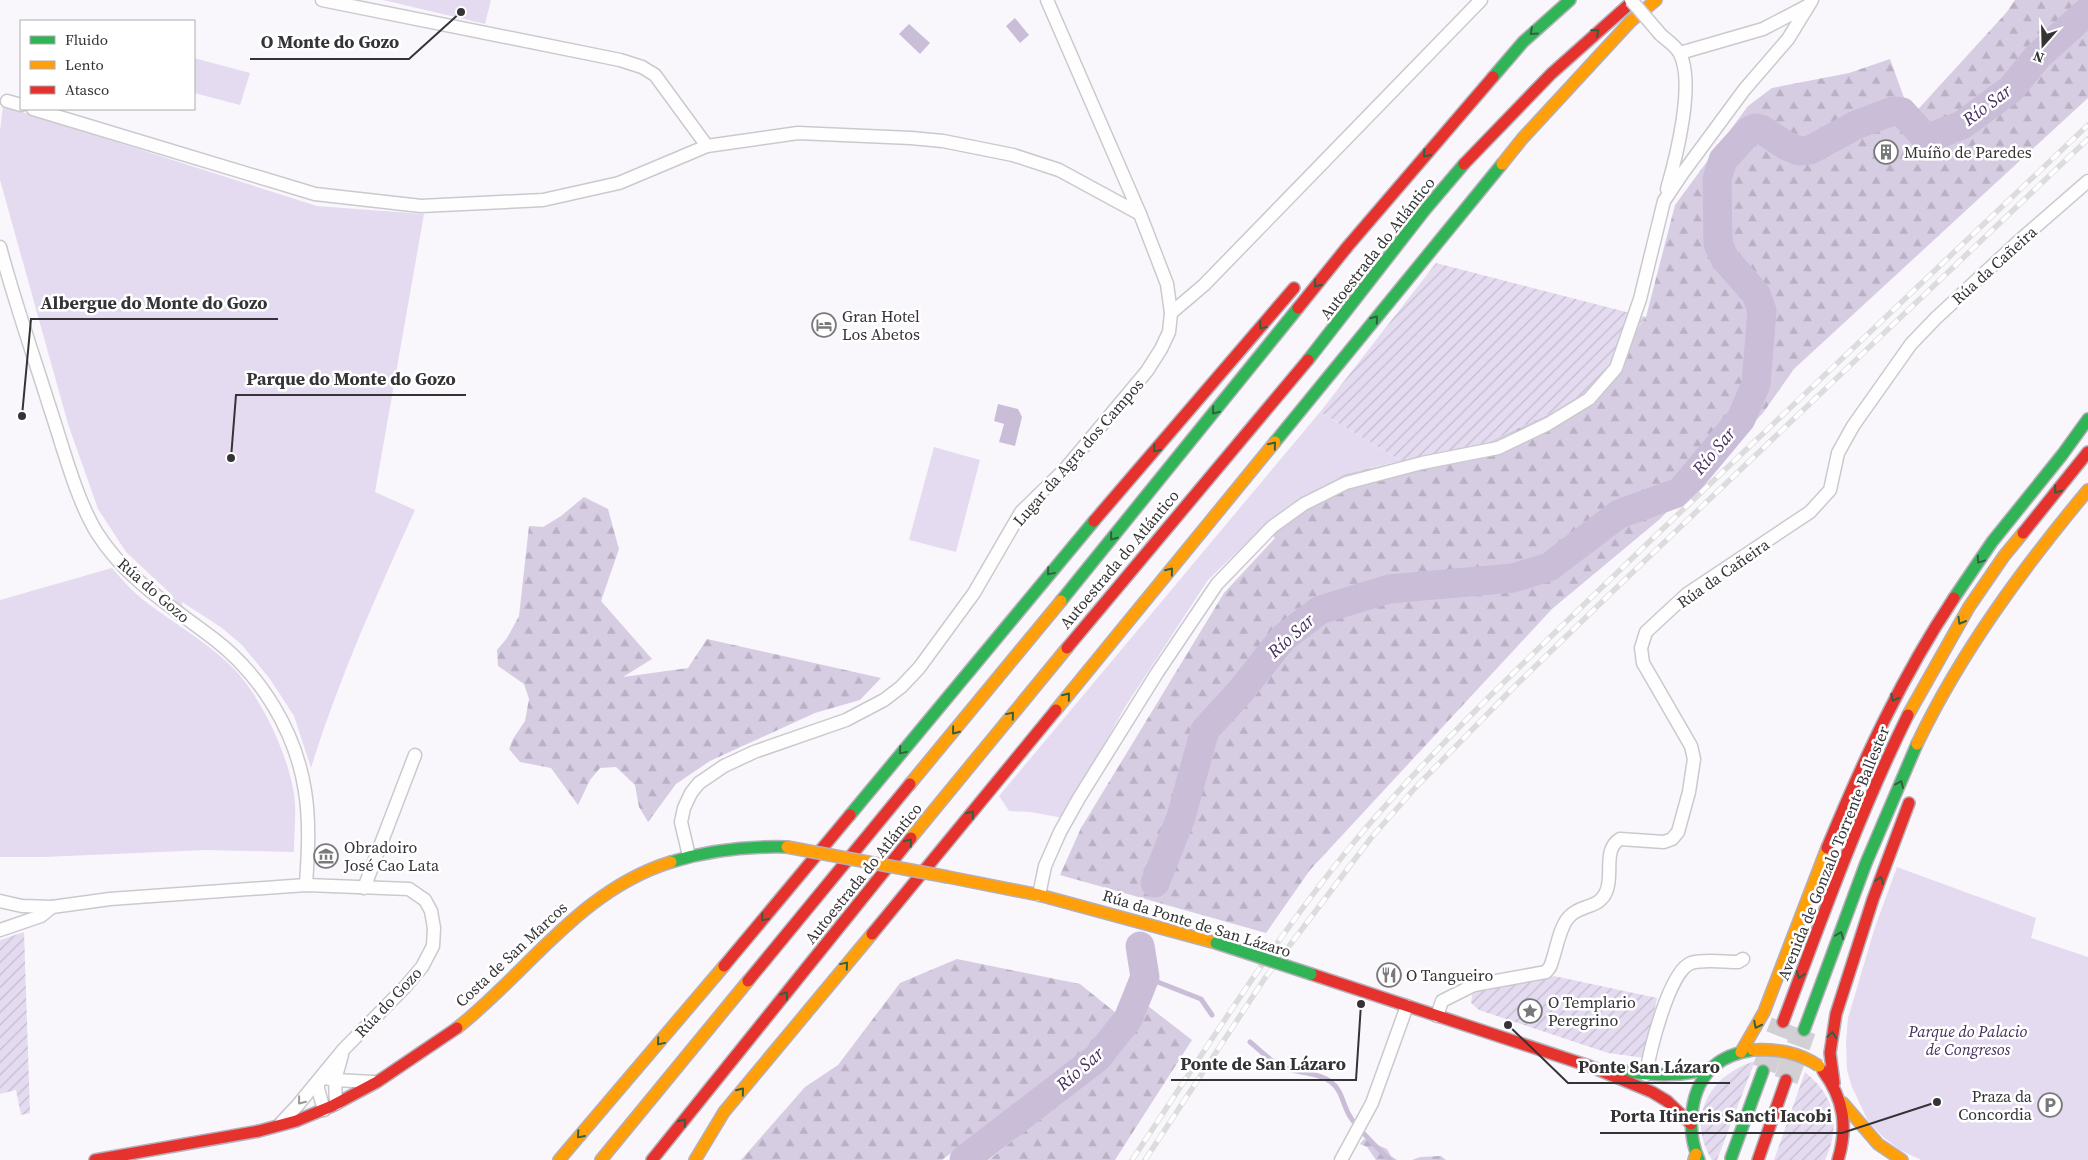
<svg xmlns="http://www.w3.org/2000/svg" width="2088" height="1160" font-family="'Source Serif 4',serif">
	<style>
		.green { fill: #e4dbf0 }
		.forest { fill: url(#forest-firs) }
		.garden { fill: url(#garden-furrows) }
		.water { fill: #c9bdd8 }
		.lines { fill: none; stroke-linecap: round; stroke-linejoin: round }
		.stream { stroke: #c9bdd8; stroke-width: 5 }
		.river { stroke: #c9bdd8; stroke-width: 29 }
		.highway-tunnel { stroke: #d2d0d4; stroke-width: 24; stroke-dasharray: 24 12; stroke-linecap: butt }
		.street-casing { stroke: #cbc9cd; stroke-width: 15 }
		.fast-casing { stroke: #b4afbb; stroke-width: 14 }
		.slow-casing { stroke: #b4afbb; stroke-width: 14 }
		.jam-casing { stroke: #b4afbb; stroke-width: 14 }
		.street { stroke: #fefeff; stroke-width: 12 }
		.fast { stroke: #30b455; stroke-width: 11 }
		.slow { stroke: #ff9f0a; stroke-width: 11 }
		.jam { stroke: #e5322d; stroke-width: 11 }
		.rail-casing { stroke: #dcdcdd; stroke-width: 5.5 }
		.rail { stroke: #fff; stroke-width: 4; stroke-dasharray: 11; stroke-linecap: butt }
		.street-bridge-casing { stroke: #cbc9cd; stroke-width: 15; stroke-linecap: butt }
		.fast-bridge-casing { stroke: #b4afbb; stroke-width: 14; stroke-linecap: butt }
		.slow-bridge-casing { stroke: #b4afbb; stroke-width: 14; stroke-linecap: butt }
		.street-bridge { stroke: #fefeff; stroke-width: 12 }
		.fast-bridge { stroke: #30b455; stroke-width: 11 }
		.slow-bridge { stroke: #ff9f0a; stroke-width: 11 }
		.oneway { stroke: #336041 }
		.oneway2 { stroke: #99989a }
		.labels { text-anchor: middle; stroke-width: 5; stroke-linejoin: round; paint-order: stroke }
		.poi-label { font-size: 16px; fill: #343336; stroke: #fff; text-anchor: start }
		.street-label { font-size: 16px; fill: #343336; stroke: #fff }
		.park-label { font-size: 16px; font-style: italic; fill: #442c5c; stroke: #fff }
		.water-label { font-size: 18px; font-style: italic; fill: #472f60; stroke: #fff }
		.leader { fill: none; stroke: #343336; stroke-width: 2 }
		.callout-dot { fill: #343336; stroke: #fff; stroke-width: 2 }
		.callout-label { font-size: 18px; text-anchor: middle; font-weight: bold; fill: #343336; stroke: #fff; stroke-width: 5; stroke-linejoin: round; paint-order: stroke }
	</style>
	<defs>
		<pattern id="forest-firs" width="22" height="20" patternUnits="userSpaceOnUse" patternTransform="scale(1.25)"><rect width="22" height="20" fill="#d7cde3"/><path d="M5 1l3.5 6h-7zM16 11l3.5 6h-7z" fill="#b9b0c3"/></pattern>
		<pattern id="garden-furrows" width="10" height="10" patternUnits="userSpaceOnUse" patternTransform="scale(1.25)"><rect width="10" height="10" fill="#e4dbf0"/><path d="M-1 1l2-2M0 10L10 0M9 11l2-2" fill="none" stroke="#c4bcce"/></pattern>
	</defs>
	<rect width="100%" height="100%" fill="#f9f7fc"/>
	<g class="green">
		<polygon points="383,0 491,0 485,24"/>
		<polygon points="194,58 250,73 240,105 194,93"/>
		<path d="M 3,106 L 317,206 L 424,214 L 375,492 L 415,510 C 377,594 338,680 311,768 L 294,716 L 270,679 L 242,645 L 222,628 L 182,602 L 184,618 L 172,595 L 126,552 L 98,509 L 68,424 L 0,180 L 0,131 Z"/>
		<polygon points="1320,412 1401,461 1344,474 1264,526 1208,580 1125,707 1063,818 1031,812 1009,811 999,796"/>
		<polygon points="934,447 980,460 956,552 909,540"/>
		<path d="M 112,568 C 121,578 130,589 141,598 C 170,621 203,639 229,664 C 260,692 292,761 295,803 C 296,819 294,836 294,852 L 206,850 L 44,857 L 0,857 L 0,600 Z"/>
		<polygon points="1897,867 2036,918 2031,938 2088,957 2088,1160 1921,1160 1900,1150 1883,1137 1868,1121 1852,1087 1847,1070 1846,1043 1848,1018 1875,927"/>
	</g>
	<g class="forest">
		<polygon points="2015,0 2088,0 2088,98 1794,369 1763,413 1660,519 1552,609 1310,870 1266,933 1060,875 1081,828 1224,593 1275,538 1264,526 1344,474 1484,444 1551,413 1587,393 1646,317 1675,205 1748,106 1772,88 1849,73 1890,59 1911,117 2006,13"/>
		<polygon points="584,497 608,509 619,549 601,601 652,659 623,677 688,668 707,639 881,678 860,700 815,713 710,761 676,784 648,822 639,807 635,785 616,767 600,768 590,780 578,805 551,768 520,762 509,749 513,739 525,721 529,699 524,684 498,666 497,650 507,638 519,616 529,526 543,527 561,516"/>
		<polygon points="957,959 1080,984 1116,1013 1098,1047 1010,1108 942,1160 741,1160 805,1087 838,1065 900,983"/>
		<polygon points="1148,1006 1192,1040 1115,1160 989,1160 1027,1129 1124,1039 1130,1028"/>
		<polygon points="1364,1139 1387,1149 1391,1156 1397,1160 1376,1160 1367,1147 1360,1144"/>
		<polygon points="1441,1156 1446,1160 1412,1160 1420,1157"/>
	</g>
	<g class="garden">
		<polygon points="1436,263 1646,317 1587,393 1551,413 1484,444 1401,461 1320,412"/>
		<polygon points="24,932 30,1113 21,1115 16,1090 0,1094 0,940"/>
		<path d="M 1554,976 L 1657,998 L 1645,1058 L 1608,1053 L 1479,1010 L 1471,1003 L 1472,995 C 1490,977 1531,987 1554,976 Z"/>
		<path d="M 1755,1061 L 1717,1160 L 1712,1160 C 1685,1117 1710,1075 1755,1061 Z"/>
		<path d="M 1805,1072 C 1835,1096 1841,1125 1825,1160 L 1774,1160 Z"/>
	</g>
	<g class="water">
		<polygon points="1015,18 1029,35 1020,43 1006,26"/>
		<polygon points="909,24 930,43 920,54 899,34"/>
		<polygon points="998,404 1018,409 1022,417 1015,446 999,442 1004,424 994,421"/>
	</g>
	<g class="lines">
		<g class="stream">
			<polyline points="1145,977 1201,999 1212,1015"/>
			<path d="M 1250,1042 C 1259,1049 1269,1060 1280,1066 C 1295,1074 1317,1071 1331,1082 C 1343,1091 1343,1107 1351,1118 C 1356,1126 1384,1156 1391,1160"/>
		</g>
		<g class="river">
			<polyline points="1155,883 1181,817 1205,730 1240,692 1283,638 1320,610 1389,589 1513,578 1549,567 1619,514 1680,492 1741,419 1756,384 1762,311 1756,294 1725,259 1718,244 1717,179 1723,160 1749,131 1755,128 1761,129 1787,146 1799,151 1810,150 1856,125 1893,111 1902,112 1923,135 1931,137 1962,125 2011,89 2038,56 2088,11"/>
			<polyline points="964,1160 1097,1058 1128,1019 1145,977 1140,946"/>
		</g>
		<g class="highway-tunnel">
			<polyline points="1764,1069 1783,1022"/>
			<polyline points="1786,1080 1804,1030"/>
		</g>
		<g class="street-casing">
			<g id="street">
				<polyline points="322,0 620,60 642,67 655,75 707,146"/>
				<path d="M 1661,35 C 1667,40 1677,47 1680,54 C 1695,84 1676,158 1667,189"/>
				<polyline points="1680,53 1763,29 1807,6"/>
				<polyline points="7,101 21,105"/>
				<polyline points="33,109 315,194 421,206 543,200 619,183 707,146 798,133 911,138 943,141 1013,155 1059,170 1140,214"/>
				<path d="M 0,247 C 14,300 32,351 48,402 C 62,443 75,497 97,533 C 127,580 171,606 214,639 C 261,675 296,732 305,791 C 310,822 308,854 306,885"/>
				<polyline points="1171,313 1204,285 1481,0"/>
				<polyline points="689,856 681,822 684,808 691,793 699,783 724,766 754,752 846,720 884,700 901,687 919,668 974,593 1021,512 1065,469 1147,371 1161,349 1169,332 1171,313 1167,284 1140,214 1047,0"/>
				<polyline points="364,888 415,755"/>
				<polyline points="1039,895 1045,866 1060,832 1079,798 1157,673 1217,584 1272,527 1304,504 1346,483 1422,463 1498,448 1548,424 1589,399 1616,368 1640,299 1664,201 1682,174 1744,90 1788,39 1812,0"/>
				<polyline points="0,901 22,906 52,907 110,899 306,885 409,889 425,900 431,911 434,928 433,946 422,967 405,987 343,1050 297,1106 281,1123"/>
				<polyline points="0,930 41,916 52,907"/>
				<path d="M 1437,1016 L 1442,1001 L 1474,985 L 1546,972 L 1550,967 C 1556,953 1559,927 1569,917 C 1580,904 1599,909 1606,892 C 1614,876 1602,850 1620,839 L 1664,842 L 1672,839 L 1678,832 L 1689,792 L 1694,759 L 1691,746 L 1643,663 L 1641,648 L 1646,632 L 1687,594 L 1810,512 L 1830,490 L 1838,453 L 1853,426 L 1911,344 L 1936,318 L 2019,241 L 2088,181"/>
				<polyline points="342,1055 335,1080 374,1082"/>
				<path d="M 1646,1075 C 1649,1053 1669,971 1691,963 C 1704,959 1724,962 1738,962 L 1743,959"/>
				<polyline points="324,1110 318,1089 318,1081 325,1078 335,1080 336,1104"/>
				<polyline points="1341,1160 1372,1103 1407,1006"/>
			</g>
		</g>
		<g class="fast-casing">
			<g id="fast">
				<polyline points="1493,77 1523,42 1570,0"/>
				<polyline points="1308,360 1424,211 1464,164"/>
				<polyline points="1275,442 1502,164"/>
				<polyline points="1954,598 1992,542 2062,455 2088,419"/>
				<polyline points="1061,601 1298,308"/>
				<polyline points="850,815 1094,521"/>
				<path d="M 671,862 C 710,850 746,846 787,847"/>
				<polyline points="1804,1030 1866,863 1917,744"/>
				<path d="M 1623,1071 C 1655,1076 1683,1077 1714,1067"/>
				<polyline points="1731,1158 1763,1071"/>
				<path d="M 1699,1160 C 1686,1131 1689,1088 1714,1066 C 1724,1057 1740,1052 1753,1050"/>
			</g>
		</g>
		<g class="slow-casing">
			<g id="slow">
				<polyline points="1502,164 1522,139 1630,22 1656,0"/>
				<polyline points="1056,710 1275,442"/>
				<polyline points="1908,715 1969,607 2004,556 2023,533"/>
				<path d="M 1917,744 C 1961,652 2023,568 2088,490"/>
				<polyline points="910,784 1061,601"/>
				<polyline points="911,838 1067,648"/>
				<polyline points="948,877 1039,895 1216,943"/>
				<path d="M 457,1028 C 528,972 580,890 671,862"/>
				<polyline points="1741,1052 1764,1012 1827,848"/>
				<polyline points="1843,1103 1878,1144 1902,1160"/>
				<polyline points="559,1160 724,966"/>
				<polyline points="601,1160 748,981"/>
				<polyline points="695,1160 724,1112 872,934"/>
				<polyline points="1694,1160 1696,1154"/>
			</g>
		</g>
		<g class="jam-casing">
			<g id="jam">
				<polyline points="1464,164 1551,74 1634,0"/>
				<polyline points="1298,308 1348,246 1493,77"/>
				<polyline points="1094,521 1294,288"/>
				<polyline points="2023,533 2088,452"/>
				<polyline points="1067,648 1308,360"/>
				<path d="M 1827,848 C 1863,761 1902,676 1954,598"/>
				<polyline points="872,934 1056,710"/>
				<polyline points="724,966 850,815"/>
				<polyline points="1311,974 1589,1066 1652,1092 1667,1101 1691,1124"/>
				<polyline points="748,981 910,784"/>
				<path d="M 1783,1022 C 1822,918 1859,814 1908,715"/>
				<path d="M 1823,1071 C 1844,1099 1848,1127 1838,1160"/>
				<polyline points="1834,1083 1830,1053 1836,1014 1873,899 1909,803"/>
				<polyline points="95,1160 259,1131 296,1121 332,1106 377,1082 457,1028"/>
				<polyline points="652,1160 911,838"/>
				<polyline points="1758,1160 1786,1080"/>
			</g>
		</g>
		<use href="#street" class="street"/>
		<use href="#fast" class="fast"/>
		<use href="#slow" class="slow"/>
		<use href="#jam" class="jam"/>
		<g class="rail-casing">
			<g id="rail">
				<path d="M 1132,1160 C 1207,1048 1278,932 1365,829 C 1453,727 1553,635 1650,541 C 1796,402 1942,264 2088,125"/>
				<polyline points="1145,1160 1265,978 1371,838 1415,788 1512,689 1611,593 2088,139"/>
			</g>
		</g>
		<use href="#rail" class="rail"/>
		<g class="street-bridge-casing">
			<polyline id="street-bridge" points="1631,0 1661,35"/>
		</g>
		<g class="fast-bridge-casing">
			<polyline id="fast-bridge" points="1216,943 1311,974"/>
		</g>
		<g class="slow-bridge-casing">
			<g id="slow-bridge">
				<polyline points="787,847 948,877"/>
				<path d="M 1753,1050 C 1778,1049 1798,1052 1819,1066"/>
			</g>
		</g>
		<use href="#street-bridge" class="street-bridge"/>
		<use href="#fast-bridge" class="fast-bridge"/>
		<use href="#slow-bridge" class="slow-bridge"/>
	</g>
	<defs><path id="oneway-chevron" d="M-2-3.5L2.5 0L-2 3.5" fill="none" stroke-width="1.6" stroke-linecap="round" stroke-linejoin="round" transform="scale(1.25)"/></defs>
	<g class="oneway">
		<use href="#oneway-chevron" transform="translate(1533 32) rotate(138)"/>
		<use href="#oneway-chevron" transform="translate(1596 32) rotate(-41)"/>
		<use href="#oneway-chevron" transform="translate(1426 154) rotate(131)"/>
		<use href="#oneway-chevron" transform="translate(1317 284) rotate(129)"/>
		<use href="#oneway-chevron" transform="translate(1375 319) rotate(-51)"/>
		<use href="#oneway-chevron" transform="translate(1262 326) rotate(131)"/>
		<use href="#oneway-chevron" transform="translate(1215 411) rotate(129)"/>
		<use href="#oneway-chevron" transform="translate(1273 445) rotate(-51)"/>
		<use href="#oneway-chevron" transform="translate(1156 449) rotate(131)"/>
		<use href="#oneway-chevron" transform="translate(2057 490) rotate(129)"/>
		<use href="#oneway-chevron" transform="translate(1113 537) rotate(129)"/>
		<use href="#oneway-chevron" transform="translate(1980 560) rotate(124)"/>
		<use href="#oneway-chevron" transform="translate(1170 571) rotate(-51)"/>
		<use href="#oneway-chevron" transform="translate(1050 572) rotate(130)"/>
		<use href="#oneway-chevron" transform="translate(1961 621) rotate(120)"/>
		<use href="#oneway-chevron" transform="translate(1067 696) rotate(-51)"/>
		<use href="#oneway-chevron" transform="translate(1894 698) rotate(118)"/>
		<use href="#oneway-chevron" transform="translate(1011 715) rotate(-50)"/>
		<use href="#oneway-chevron" transform="translate(955 731) rotate(129)"/>
		<use href="#oneway-chevron" transform="translate(902 751) rotate(130)"/>
		<use href="#oneway-chevron" transform="translate(1900 784) rotate(-67)"/>
		<use href="#oneway-chevron" transform="translate(971 814) rotate(-51)"/>
		<use href="#oneway-chevron" transform="translate(909 842) rotate(-51)"/>
		<use href="#oneway-chevron" transform="translate(1880 880) rotate(-69)"/>
		<use href="#oneway-chevron" transform="translate(764 918) rotate(130)"/>
		<use href="#oneway-chevron" transform="translate(1840 935) rotate(-69)"/>
		<use href="#oneway-chevron" transform="translate(845 965) rotate(-50)"/>
		<use href="#oneway-chevron" transform="translate(1800 975) rotate(110)"/>
		<use href="#oneway-chevron" transform="translate(785 995) rotate(-51)"/>
		<use href="#oneway-chevron" transform="translate(1757 1025) rotate(117)"/>
		<use href="#oneway-chevron" transform="translate(1832 1035) rotate(-82)"/>
		<use href="#oneway-chevron" transform="translate(660 1042) rotate(130)"/>
		<use href="#oneway-chevron" transform="translate(741 1091) rotate(-51)"/>
		<use href="#oneway-chevron" transform="translate(683 1122) rotate(-51)"/>
		<use href="#oneway-chevron" transform="translate(580 1135) rotate(131)"/>
	</g>
	<use class="oneway2" href="#oneway-chevron" transform="translate(301 1101) rotate(129)"/>
	<defs>
		<g id="building-ring" transform="scale(1.25)"><circle r="9.5" fill="#fff" stroke="#79787b" stroke-width="1.5"/><path d="M-4-6H4V6H1V3H-1V6H-4ZM-2.5-4.3h1.7v1.8h-1.7ZM.8-4.3h1.7v1.8H.8ZM-2.5-1h1.7V.8h-1.7ZM.8-1h1.7V.8H.8Z" fill="#79787b"/></g>
		<g id="hotel-ring" transform="scale(1.25)"><circle r="9.5" fill="#fff" stroke="#79787b" stroke-width="1.5"/><path d="M-6-4.5h1.5V1H6V5H4.5V3h-9V5H-6ZM-4 0a1.8 1.8 0 1 1 3.6 0ZM.5 0V-2.5h3Q6-2.5 6 0Z" fill="#79787b"/></g>
		<g id="museum-ring" transform="scale(1.25)"><circle r="9.5" fill="#fff" stroke="#79787b" stroke-width="1.5"/><path d="M0-6L6-3V-2H-6V-3ZM-5-1h2V3h-2ZM-1-1h2V3h-2ZM3-1h2V3H3ZM-6 4H6V6H-6Z" fill="#79787b"/></g>
		<g id="restaurant-ring" transform="scale(1.25)"><circle r="9.5" fill="#fff" stroke="#79787b" stroke-width="1.5"/><path d="M-5-6h1v4h1v-4h1v4h1v-4h1v5L-1.5 .5V6h-2V.5L-5-1ZM5-6V6H3V1.5H1.5Q1.5-4 5-6Z" fill="#79787b"/></g>
		<g id="sight-ring" transform="scale(1.25)"><circle r="9.5" fill="#fff" stroke="#79787b" stroke-width="1.5"/><path d="M0-6L1.8-2.2L6-1.7L2.9 1.2L3.7 5.4L0 3.3L-3.7 5.4L-2.9 1.2L-6-1.7L-1.8-2.2Z" fill="#79787b"/></g>
		<g id="parking-ring" transform="scale(1.25)"><circle r="9.5" fill="#fff" stroke="#79787b" stroke-width="1.5"/><path d="M-3.5-5.5H1a3.5 3.5 0 0 1 0 7H-1V5.5H-3.5ZM-1-3.4V-.6H.8a1.4 1.4 0 0 0 0-2.8Z" fill="#79787b"/></g>
	</defs>
	<g fill-rule="evenodd">
		<use href="#building-ring" x="1886" y="152"/>
		<use href="#hotel-ring" x="824" y="325"/>
		<use href="#museum-ring" x="326" y="856"/>
		<use href="#restaurant-ring" x="1389" y="975"/>
		<use href="#sight-ring" x="1530" y="1011"/>
		<use href="#parking-ring" x="2050" y="1105"/>
	</g>
	<g class="labels">
		<g class="poi-label">
			<text x="1904" y="158">Muíño de Paredes</text>
			<text x="842" y="322">Gran Hotel<tspan x="842" dy="18">Los Abetos</tspan></text>
			<text x="344" y="853">Obradoiro<tspan x="344" dy="18">José Cao Lata</tspan></text>
			<text x="1406" y="981">O Tangueiro</text>
			<text x="1548" y="1008">O Templario<tspan x="1548" dy="18">Peregrino</tspan></text>
			<text x="2032" y="1102" text-anchor="end">Praza da<tspan x="2032" dy="18">Concordia</tspan></text>
		</g>
		<g class="street-label">
			<text transform="translate(1377 248) rotate(-52)" y="6">Autoestrada do Atlántico</text>
			<text transform="translate(1994 265) rotate(-42)" y="6">Rúa da Cañeira</text>
			<text transform="translate(1078 452) rotate(-49)" y="6">Lugar da Agra dos Campos</text>
			<text transform="translate(1119 559) rotate(-50)" y="6">Autoestrada do Atlántico</text>
			<text transform="translate(1723 573) rotate(-35)" y="6">Rúa da Cañeira</text>
			<text transform="translate(154 590) rotate(41)" y="6">Rúa do Gozo</text>
			<text transform="translate(1833 853) rotate(-68)" y="6">Avenida de Gonzalo Torrente Ballester</text>
			<text transform="translate(863 873) rotate(-51)" y="6">Autoestrada do Atlántico</text>
			<text transform="translate(1197 923) rotate(17)" y="6">Rúa da Ponte de San Lázaro</text>
			<text transform="translate(511 954) rotate(-43)" y="6">Costa de San Marcos</text>
			<text transform="translate(388 1002) rotate(-47)" y="6">Rúa do Gozo</text>
		</g>
		<g class="park-label">
			<text x="1968" y="1037">Parque do Palacio<tspan x="1968" dy="18">de Congresos</tspan></text>
		</g>
		<g class="water-label">
			<text transform="translate(1987 105) rotate(-37)" y="6">Río Sar</text>
			<text transform="translate(1714 451) rotate(-50)" y="6">Río Sar</text>
			<text transform="translate(1291 636) rotate(-42)" y="6">Río Sar</text>
			<text transform="translate(1080 1069) rotate(-41)" y="6">Río Sar</text>
		</g>
	</g>
	<path class="leader" d="M461 12L409 59H250M22 416L31 319H278M231 458L236 395H466M1361 1004L1356 1080H1171M1508 1025L1568 1083H1730M1937 1102L1842 1133H1600"/>
	<g class="callout-dot">
		<circle cx="461" cy="12" r="5"/>
		<circle cx="22" cy="416" r="5"/>
		<circle cx="231" cy="458" r="5"/>
		<circle cx="1361" cy="1004" r="5"/>
		<circle cx="1508" cy="1025" r="5"/>
		<circle cx="1937" cy="1102" r="5"/>
	</g>
	<g class="callout-label">
		<text x="330" y="48">O Monte do Gozo</text>
		<text x="154" y="309">Albergue do Monte do Gozo</text>
		<text x="351" y="385">Parque do Monte do Gozo</text>
		<text x="1263" y="1070">Ponte de San Lázaro</text>
		<text x="1649" y="1073">Ponte San Lázaro</text>
		<text x="1721" y="1122">Porta Itineris Sancti Iacobi</text>
	</g>
	<rect x="20" y="20" width="175" height="90" fill="#ffffff" stroke="#aeadaf"/>
	<rect x="30" y="36" width="25" height="8" fill="#30b455" stroke="#aeadaf"/>
	<text x="65" y="45" font-size="15" fill="#343336">Fluido</text>
	<rect x="30" y="61" width="25" height="8" fill="#ff9f0a" stroke="#aeadaf"/>
	<text x="65" y="70" font-size="15" fill="#343336">Lento</text>
	<rect x="30" y="86" width="25" height="8" fill="#e5322d" stroke="#aeadaf"/>
	<text x="65" y="95" font-size="15" fill="#343336">Atasco</text>
	<g transform="translate(2043 45) rotate(200)" stroke="#ffffff" stroke-width="4" paint-order="stroke">
	<path d="M0-4L9 19L0 12L-9 19Z" fill="#343336"/>
	<text y="-8" font-size="14" font-weight="bold" text-anchor="middle" fill="#343336">N</text>
	</g>
</svg>
